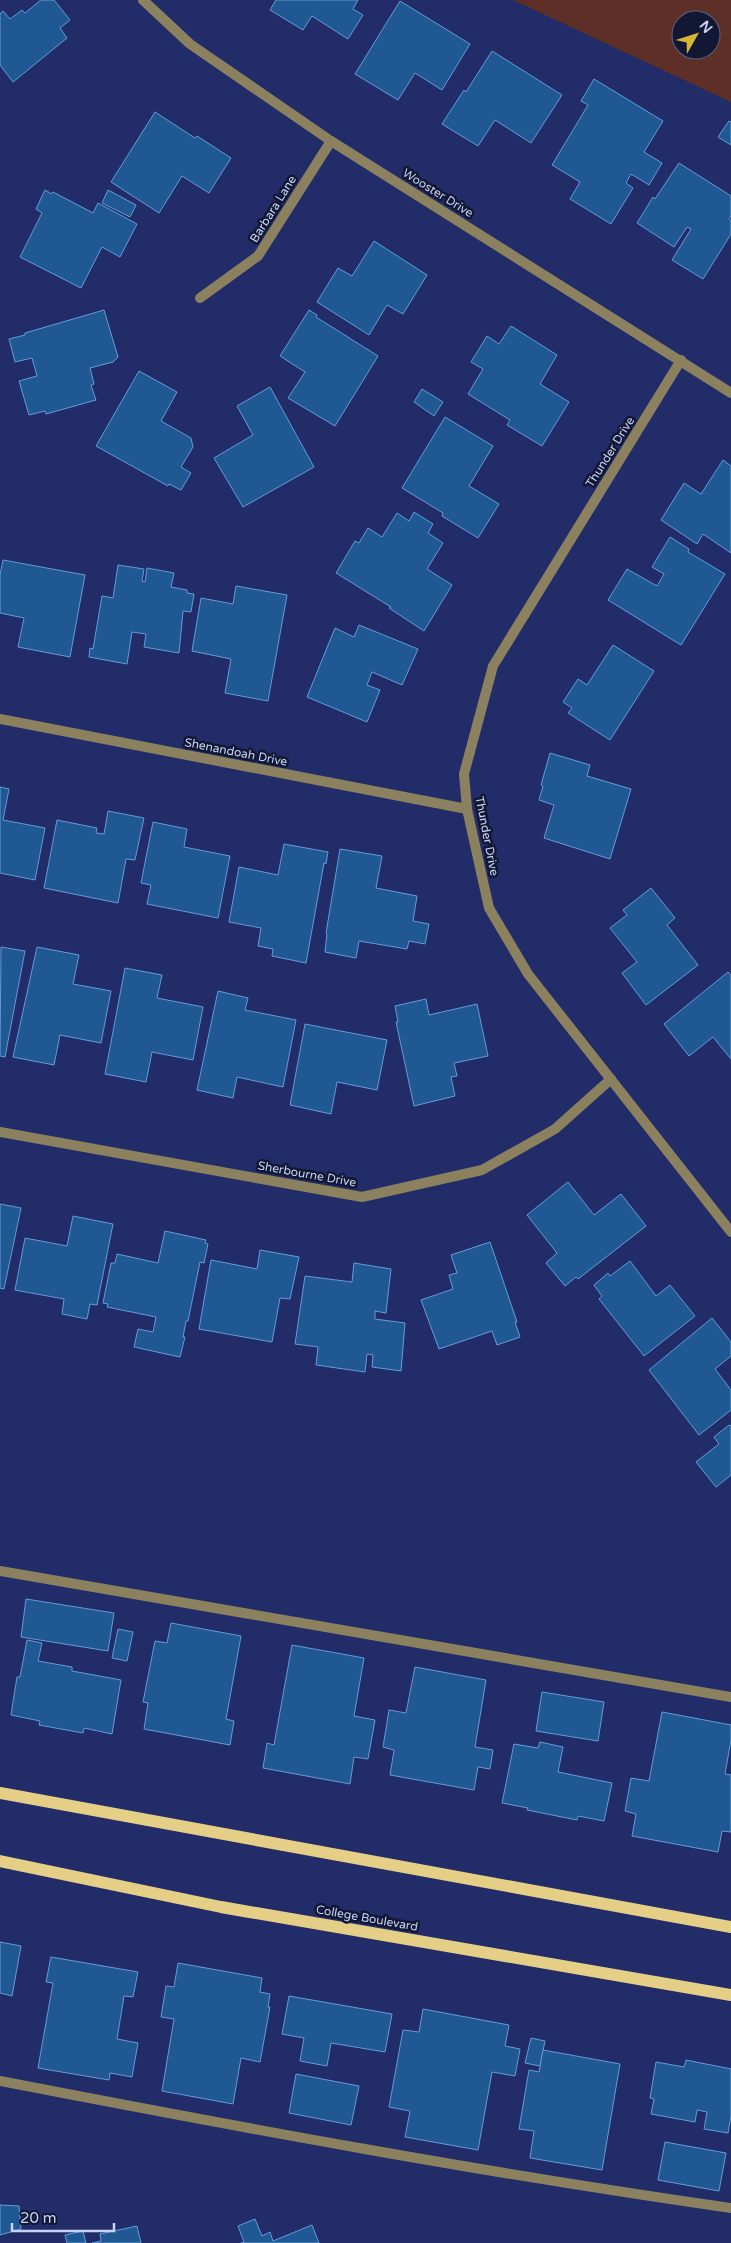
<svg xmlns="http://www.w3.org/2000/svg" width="731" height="2243" font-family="'Varela Round',sans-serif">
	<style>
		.green { fill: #5e2f26; fill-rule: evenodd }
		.building { fill: #1f5892; stroke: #659cd8 }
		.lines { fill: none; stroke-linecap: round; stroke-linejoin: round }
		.service { stroke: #8c815f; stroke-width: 10 }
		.minor { stroke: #8c815f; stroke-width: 10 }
		.tertiary { stroke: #8c815f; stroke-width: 10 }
		.primary { stroke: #e5ce86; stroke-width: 12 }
		.labels { text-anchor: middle; stroke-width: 5; stroke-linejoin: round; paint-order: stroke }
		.street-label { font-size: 12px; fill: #c8d3f8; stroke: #121833 }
	</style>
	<rect width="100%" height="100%" fill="#222c69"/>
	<path class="green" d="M 513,0 L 731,0 L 731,102 ZM 681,20 L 711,20 L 711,50 L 681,50 Z"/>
	<g class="building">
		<polygon points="41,0 54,0 70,20 60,28 67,38 13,82 0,65 0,14 3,11 10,19 22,10 25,13"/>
		<polygon points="276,0 358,0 353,9 363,15 348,39 312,16 303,30 270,10"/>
		<polygon points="400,1 470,44 442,90 415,73 398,100 355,74"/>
		<polygon points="492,51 562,95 531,143 495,120 478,146 442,124 464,90 466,92"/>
		<polygon points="594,79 663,121 644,152 662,163 649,185 631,174 626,183 633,188 611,224 570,199 580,182 552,165 588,105 581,101"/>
		<polygon points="155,112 195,138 197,136 231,158 209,193 182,176 159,213 111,182"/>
		<polygon points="729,121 731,122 731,145 718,137"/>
		<polygon points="679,163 731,196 731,216 729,219 731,221 731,234 703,279 672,260 691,229 687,227 674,247 637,223 653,197 655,199"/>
		<polygon points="45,190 52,194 53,192 93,213 98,203 137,224 120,257 102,247 81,288 20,257 42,213 36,209"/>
		<polygon points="108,190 136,205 130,217 102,203"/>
		<polygon points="374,241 427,275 403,314 387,305 369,335 317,302 338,268 352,276"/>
		<polygon points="104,310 118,357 113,362 90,368 94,384 91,385 96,400 46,414 45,411 29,415 19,381 37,376 32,358 15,362 9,339 25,335 25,333"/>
		<polygon points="309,310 317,315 316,317 378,356 335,426 288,398 305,372 280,356"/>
		<polygon points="511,326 557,355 540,384 569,402 542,446 507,425 510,420 468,394 483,369 471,362 487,336 499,344"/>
		<polygon points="139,371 177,392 161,421 191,438 193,447 181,467 191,473 181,490 169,484 168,486 96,446"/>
		<polygon points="270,387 314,467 243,507 214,458 253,435 237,406"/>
		<polygon points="422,389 443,402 434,416 414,402"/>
		<polygon points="445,417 493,446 469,486 499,504 478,538 442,516 443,513 402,488"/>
		<polygon points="723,460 731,466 731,553 703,534 697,544 661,520 684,483 701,494"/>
		<polygon points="414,512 433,524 428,533 443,543 427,569 452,585 424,631 389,608 391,607 336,573 355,541 359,543 368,528 382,537 397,513 409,521"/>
		<polygon points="670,537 689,549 688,552 725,574 681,645 608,600 627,569 657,586 664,574 652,567"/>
		<polygon points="3,560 85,575 70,657 18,647 24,618 0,613 0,575"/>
		<polygon points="118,565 144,569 142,581 145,582 147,568 174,573 171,587 187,590 187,593 194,594 191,612 183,611 179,653 144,647 146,634 132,632 127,664 89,657 90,648 93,649 102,596 113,598"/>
		<polygon points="236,586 287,595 268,701 225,693 231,659 192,651 201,598 233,604"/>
		<polygon points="359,625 418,649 402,685 372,672 367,685 380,690 367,722 307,697 335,628 354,637"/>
		<polygon points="613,645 654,671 610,740 568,713 572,708 563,702 578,679 587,685"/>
		<polygon points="550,753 590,765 587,776 631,789 610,859 544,838 554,805 539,800 543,786 541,785"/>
		<polygon points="0,787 9,789 3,820 45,828 35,880 0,873"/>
		<polygon points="108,811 144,818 135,860 126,859 118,903 44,888 57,820 97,828 96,833 104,834"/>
		<polygon points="153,822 187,829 184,847 230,856 218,918 147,904 151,885 141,883"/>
		<polygon points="284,844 328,852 326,864 324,863 306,963 272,956 273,949 258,946 261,928 229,922 239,867 278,875"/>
		<polygon points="340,849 382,856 376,888 417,896 413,921 429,924 425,944 409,941 407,949 359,941 356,958 325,952 327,934 326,933"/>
		<polygon points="651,888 675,918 667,925 698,965 646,1005 622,973 637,962 610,928 627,915 623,910"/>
		<polygon points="1,947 25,951 5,1057 0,1056"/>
		<polygon points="37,947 79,955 73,984 111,991 101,1043 60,1035 54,1065 13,1057"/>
		<polygon points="125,968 162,975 157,998 203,1007 193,1060 152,1052 146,1082 105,1074"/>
		<polygon points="728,972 731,975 731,1059 713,1037 689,1056 664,1024"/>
		<polygon points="218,991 248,998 245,1010 296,1020 283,1087 237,1077 233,1098 197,1090"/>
		<polygon points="426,999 429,1015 477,1004 488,1056 454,1063 457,1076 451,1077 455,1096 414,1106 396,1022 398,1022 395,1006"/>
		<polygon points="305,1024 387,1040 377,1090 337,1082 331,1114 290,1105"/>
		<polygon points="568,1182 594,1215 621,1194 646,1226 578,1279 576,1277 565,1286 546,1263 557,1253 527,1215"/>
		<polygon points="0,1204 21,1208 4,1289 0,1288"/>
		<polygon points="73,1216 113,1224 97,1305 90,1304 87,1319 62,1314 64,1299 15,1290 25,1238 67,1246"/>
		<polygon points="165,1231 206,1240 205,1243 208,1244 204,1263 200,1262 188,1321 186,1321 183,1337 185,1337 180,1357 134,1347 138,1329 153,1332 156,1317 107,1307 108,1304 103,1303 111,1263 115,1263 117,1254 158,1263"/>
		<polygon points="490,1242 517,1322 515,1322 520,1337 497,1345 492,1331 439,1349 421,1300 453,1289 449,1275 457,1273 451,1255"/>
		<polygon points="260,1250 299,1257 290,1299 280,1298 272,1342 199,1329 211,1260 257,1269"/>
		<polygon points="630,1261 656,1296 670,1285 695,1316 644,1356 599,1299 602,1296 594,1285 608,1273 610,1276"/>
		<polygon points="354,1263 391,1269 386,1313 375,1311 375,1319 405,1323 401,1371 372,1367 373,1355 367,1354 365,1372 316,1365 318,1347 295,1344 305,1276 352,1282"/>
		<polygon points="712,1318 731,1342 731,1356 715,1369 731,1390 731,1410 699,1435 649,1370"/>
		<polygon points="729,1425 731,1426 731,1475 716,1487 696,1462 719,1444 714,1437"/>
		<polygon points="26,1599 114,1613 108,1651 21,1637"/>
		<polygon points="171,1623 241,1636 226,1719 234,1721 230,1745 144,1729 148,1703 143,1702 155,1641 167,1643"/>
		<polygon points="118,1629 133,1632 127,1661 112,1658"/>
		<polygon points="27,1640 42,1643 38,1661 72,1667 72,1671 121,1680 112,1734 84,1728 83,1733 39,1725 40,1721 11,1715 17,1677 20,1677"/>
		<polygon points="292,1645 364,1658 354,1716 375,1720 368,1759 354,1757 350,1784 263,1768 267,1743 274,1745"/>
		<polygon points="415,1667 486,1680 475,1747 493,1750 490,1769 478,1767 474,1790 390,1775 394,1750 383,1747 389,1710 406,1713"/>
		<polygon points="542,1692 604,1702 598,1741 536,1731"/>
		<polygon points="662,1712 731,1725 731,1740 725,1774 731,1775 731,1832 722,1831 718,1852 632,1836 636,1814 625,1811 631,1778 649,1781"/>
		<polygon points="540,1742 563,1747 558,1772 612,1783 604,1821 578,1816 577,1820 527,1810 528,1808 502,1803 514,1744 538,1748"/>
		<polygon points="0,1942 21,1946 12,1996 0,1993"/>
		<polygon points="51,1957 138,1972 133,1997 124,1996 117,2039 138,2043 132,2077 110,2073 109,2080 38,2068 53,1983 46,1982"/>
		<polygon points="178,1963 262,1978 260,1992 270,1994 268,2007 270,2007 260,2062 241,2058 233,2104 162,2091 174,2019 161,2017 166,1986 174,1987"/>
		<polygon points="289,1996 392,2014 385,2052 331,2043 327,2066 300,2061 304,2038 282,2034"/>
		<polygon points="423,2009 509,2025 505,2046 520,2049 515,2076 492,2072 478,2150 405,2137 410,2111 389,2107 403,2030 419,2032"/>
		<polygon points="531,2038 545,2041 540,2066 525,2063"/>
		<polygon points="543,2050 620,2064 602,2170 530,2158 534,2131 519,2129 529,2070 539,2072"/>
		<polygon points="686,2060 731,2069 731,2116 728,2133 704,2129 707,2112 697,2110 695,2122 651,2114 654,2099 650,2098 656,2062 684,2067"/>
		<polygon points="296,2074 359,2086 351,2125 289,2113"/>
		<polygon points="665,2142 726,2153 719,2191 658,2180"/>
		<polygon points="0,2205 19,2206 21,2229 0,2235"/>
		<polygon points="255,2219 262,2236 270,2232 273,2241 312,2225 319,2243 241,2243 244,2242 238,2226"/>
		<polygon points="137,2226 141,2243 92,2243 101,2241 100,2234"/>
		<polygon points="83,2231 86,2243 67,2243 65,2235"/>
	</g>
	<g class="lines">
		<g class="service">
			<polyline points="0,1571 731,1697"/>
			<path d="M 0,2081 C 243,2128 486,2173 731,2208"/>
		</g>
		<g class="minor">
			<polyline points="143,0 190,44 331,141 731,393"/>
			<polyline points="200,298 258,256 331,141"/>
			<polyline points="0,719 467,809"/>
			<polyline points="0,1132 362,1197 482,1170 555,1129 611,1079"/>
		</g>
		<polyline class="tertiary" points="681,360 493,666 464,774 467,809 489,908 528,974 731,1232"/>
		<g class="primary">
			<polyline points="0,1793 731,1927"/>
			<polyline points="0,1861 221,1907 731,1995"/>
		</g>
	</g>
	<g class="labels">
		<g class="street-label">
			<text transform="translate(438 193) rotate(32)" y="4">Wooster Drive</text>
			<text transform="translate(273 209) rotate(-58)" y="4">Barbara Lane</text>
			<text transform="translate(610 452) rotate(-58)" y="4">Thunder Drive</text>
			<text transform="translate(236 752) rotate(11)" y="4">Shenandoah Drive</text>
			<text transform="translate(487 836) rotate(79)" y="4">Thunder Drive</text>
			<text transform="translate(307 1174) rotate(10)" y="4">Sherbourne Drive</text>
			<text transform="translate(367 1918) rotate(10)" y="4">College Boulevard</text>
		</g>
	</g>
	<g transform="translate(696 35) rotate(51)"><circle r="24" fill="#121833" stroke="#5b6382"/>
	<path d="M0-4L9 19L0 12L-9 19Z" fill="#d8b434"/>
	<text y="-8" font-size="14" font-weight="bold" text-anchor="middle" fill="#c8d3f8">N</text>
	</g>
	<path d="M12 2223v8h102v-8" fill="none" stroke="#c8d3f8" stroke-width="2.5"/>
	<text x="20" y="2223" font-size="15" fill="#c8d3f8" stroke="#121833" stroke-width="4" paint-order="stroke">20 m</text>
</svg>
